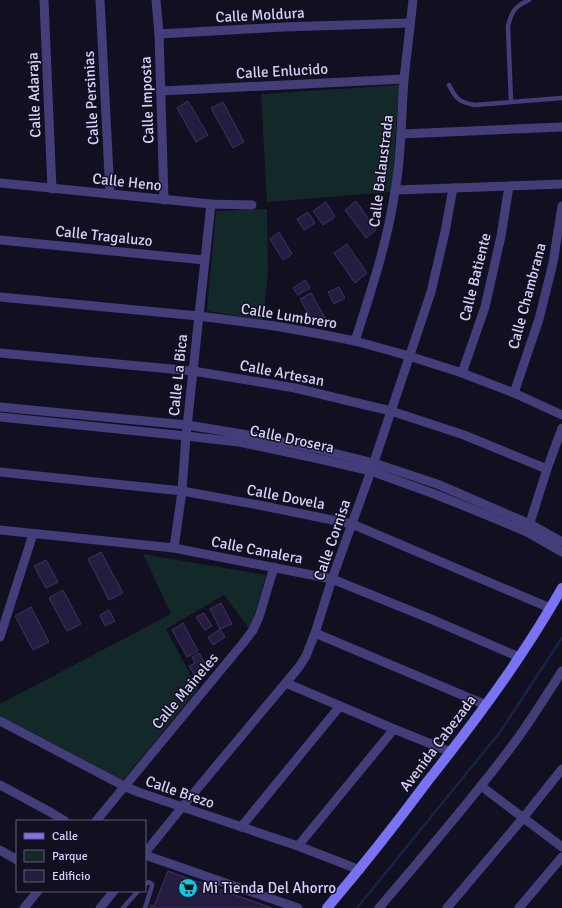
<svg xmlns="http://www.w3.org/2000/svg" width="562" height="908" font-family="Signika,sans-serif">
	<style>
		.green { fill: #132929 }
		.lines { fill: none; stroke-linecap: round; stroke-linejoin: round }
		.stream { stroke: #132545; stroke-width: 2.5 }
		.building { fill: #251d3f; stroke: #3e3169 }
		.lane { stroke: #433e7a; stroke-width: 4.5 }
		.street { stroke: #433e7a; stroke-width: 9 }
		.secondary { stroke: #7a72f2; stroke-width: 10 }
		.labels { text-anchor: middle; stroke-width: 3; stroke-linejoin: round; paint-order: stroke }
		.street-label { font-size: 15px; fill: #d8d2fb; stroke: #120f20 }
		.poi-label { font-size: 15px; fill: #d8d2fb; stroke: #120f20; text-anchor: start }
	</style>
	<rect width="100%" height="100%" fill="#120f20"/>
	<g class="green">
		<polygon points="399,85 392,192 267,202 261,94"/>
		<polygon points="267,209 268,272 263,320 207,311 216,211"/>
		<polygon points="143,554 266,575 250,630 224,595 166,629 198,689 123,780 0,716 0,704 171,614"/>
	</g>
	<g class="lines">
		<polyline class="stream" points="357,908 500,732 562,638"/>
	</g>
	<g class="building">
		<polygon points="188,101 208,135 196,142 177,108"/>
		<polygon points="223,102 244,142 233,148 211,108"/>
		<polygon points="356,201 376,230 366,238 345,210"/>
		<polygon points="326,202 335,217 323,225 313,211"/>
		<polygon points="308,212 315,223 304,230 297,219"/>
		<polygon points="279,232 292,254 283,260 270,239"/>
		<polygon points="347,244 367,273 355,283 334,253"/>
		<polygon points="305,280 310,288 298,295 293,288"/>
		<polygon points="339,287 345,298 334,304 328,292"/>
		<polygon points="311,293 325,318 314,324 300,299"/>
		<polygon points="101,552 123,593 109,600 88,559"/>
		<polygon points="46,560 58,582 46,588 34,566"/>
		<polygon points="63,590 81,624 67,631 49,598"/>
		<polygon points="221,603 232,624 220,629 210,609"/>
		<polygon points="31,607 49,642 33,650 15,616"/>
		<polygon points="109,610 115,621 105,626 100,615"/>
		<polygon points="204,613 212,626 205,630 196,617"/>
		<polygon points="183,623 198,651 187,657 172,630"/>
		<polygon points="220,629 225,637 213,645 208,637"/>
		<polygon points="199,653 207,667 194,674 189,666 195,663 192,657"/>
		<polygon points="168,871 272,908 150,908 150,905 154,906"/>
	</g>
	<g class="lines">
		<g class="lane">
			<path d="M 449,85 C 456,99 459,102 474,105 L 562,98"/>
			<path d="M 511,102 L 508,26 C 512,11 514,7 529,0"/>
			<polyline points="145,884 149,882 152,884 152,886 145,908"/>
			<polyline points="123,908 138,891"/>
		</g>
		<g class="street">
			<polyline points="44,0 52,189"/>
			<polyline points="100,0 110,194"/>
			<polyline points="156,0 159,34 164,200"/>
			<polyline points="159,34 283,27 410,23"/>
			<polyline points="161,91 404,79"/>
			<polyline points="402,134 562,127"/>
			<polyline points="0,183 211,204 252,205"/>
			<polyline points="396,190 562,184"/>
			<polyline points="0,240 204,260"/>
			<polyline points="0,297 199,316 275,326 320,334 355,341 409,356 462,373 514,393 562,415"/>
			<path d="M 355,341 C 371,291 387,244 395,191 C 402,154 401,116 404,79 C 407,53 410,26 413,0"/>
			<polyline points="0,353 193,371 295,388 391,411 464,435 547,469"/>
			<polyline points="462,373 485,307 501,236 509,186"/>
			<polyline points="514,393 539,319 553,263 562,206"/>
			<polyline points="0,407 187,425 242,434 313,448 374,463 437,484 530,524 562,542"/>
			<polyline points="0,417 186,436 239,442 315,458 371,471 437,495 484,514 527,532 562,552"/>
			<polyline points="0,472 182,491 259,505 352,524 550,608"/>
			<polyline points="528,529 547,469 562,428"/>
			<polyline points="0,530 174,548 332,579 431,619 519,657"/>
			<polyline points="174,548 182,491 186,436 211,204"/>
			<polyline points="315,633 486,705"/>
			<polyline points="0,637 33,534"/>
			<polyline points="286,683 394,729 451,752"/>
			<polyline points="0,721 124,786 138,792 298,846 360,870"/>
			<polyline points="0,785 52,813 65,821"/>
			<polyline points="481,786 562,847"/>
			<polyline points="96,821 244,642 253,630 259,617 274,567"/>
			<polyline points="241,827 340,706"/>
			<polyline points="298,846 394,729"/>
			<polyline points="0,850 17,860"/>
			<polyline points="145,853 182,807 299,667 306,656 315,633 332,579 371,471 431,292 445,232 453,188"/>
			<polyline points="145,855 298,908"/>
			<polyline points="24,908 38,891"/>
			<polyline points="100,908 114,891"/>
			<path d="M 379,908 C 424,855 470,802 512,746 C 530,722 546,696 562,671"/>
			<polyline points="447,908 523,818 562,769"/>
			<polyline points="519,908 562,857"/>
		</g>
		<path class="secondary" d="M 327,908 C 362,867 395,825 427,782 C 476,720 523,657 562,588"/>
	</g>
	<defs>
		<g id="supermarket-disc" transform="scale(1)"><circle r="9.5" fill="#15c6e3" stroke="#120f20"/><path d="M-6-5.5h2.5l.6 2H6L4.5 2H-2.5L-4.4-4H-6ZM-1.5 3.2a1.3 1.3 0 1 0 .1 0ZM3 3.2a1.3 1.3 0 1 0 .1 0Z" fill="#111"/></g>
	</defs>
	<g fill-rule="evenodd">
		<use href="#supermarket-disc" x="188" y="888"/>
	</g>
	<g class="labels">
		<g class="street-label">
			<text transform="translate(260 15) rotate(-3)" y="5">Calle Moldura</text>
			<text transform="translate(282 71) rotate(-3)" y="5">Calle Enlucido</text>
			<text transform="translate(34 95) rotate(-92)" y="5">Calle Adaraja</text>
			<text transform="translate(91 98) rotate(-93)" y="5">Calle Persinias</text>
			<text transform="translate(147 100) rotate(-92)" y="5">Calle Imposta</text>
			<text transform="translate(381 171) rotate(-83)" y="5">Calle Balaustrada</text>
			<text transform="translate(127 182) rotate(6)" y="5">Calle Heno</text>
			<text transform="translate(104 236) rotate(6)" y="5">Calle Tragaluzo</text>
			<text transform="translate(475 277) rotate(-76)" y="5">Calle Batiente</text>
			<text transform="translate(527 296) rotate(-75)" y="5">Calle Chambrana</text>
			<text transform="translate(289 316) rotate(9)" y="5">Calle Lumbrero</text>
			<text transform="translate(282 373) rotate(11)" y="5">Calle Artesan</text>
			<text transform="translate(178 375) rotate(-84)" y="5">Calle La Bica</text>
			<text transform="translate(292 439) rotate(12)" y="5">Calle Drosera</text>
			<text transform="translate(286 497) rotate(11)" y="5">Calle Dovela</text>
			<text transform="translate(332 540) rotate(-71)" y="5">Calle Cornisa</text>
			<text transform="translate(257 550) rotate(11)" y="5">Calle Canalera</text>
			<text transform="translate(185 691) rotate(-50)" y="5">Calle Maineles</text>
			<text transform="translate(438 743) rotate(-53)" y="5">Avenida Cabezada</text>
			<text transform="translate(180 792) rotate(19)" y="5">Calle Brezo</text>
		</g>
		<g class="poi-label">
			<text x="202" y="893">Mi Tienda Del Ahorro</text>
		</g>
	</g>
	<rect x="16" y="820" width="130" height="72" fill="#120f20" stroke="#615d78"/>
	<rect x="24" y="833" width="20" height="6" fill="#7a72f2" stroke="#615d78"/>
	<text x="52" y="840" font-size="12" fill="#d8d2fb">Calle</text>
	<rect x="24" y="850" width="20" height="12" fill="#132929" stroke="#615d78"/>
	<text x="52" y="860" font-size="12" fill="#d8d2fb">Parque</text>
	<rect x="24" y="870" width="20" height="12" fill="#251d3f" stroke="#615d78"/>
	<text x="52" y="880" font-size="12" fill="#d8d2fb">Edificio</text>
</svg>
